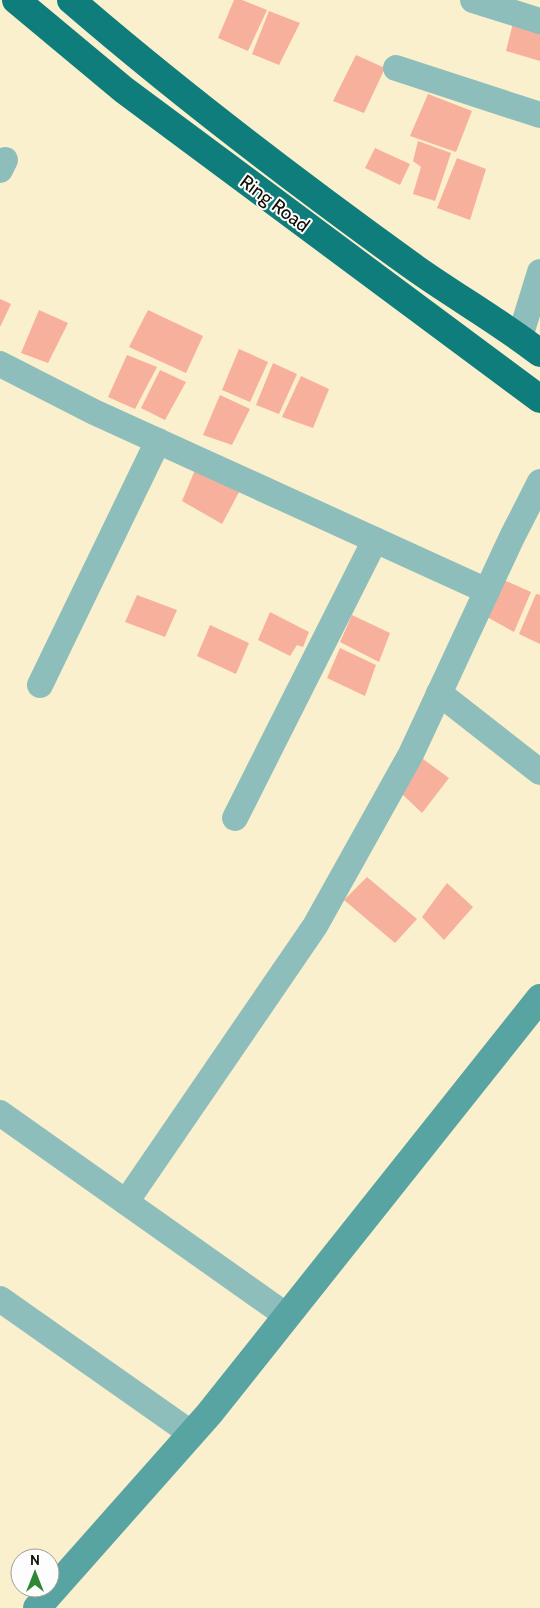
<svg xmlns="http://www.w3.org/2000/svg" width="540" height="1608" font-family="Cabin,sans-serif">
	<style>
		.building { fill: #f7b09b }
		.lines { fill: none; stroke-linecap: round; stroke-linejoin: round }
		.street { stroke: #8ebebc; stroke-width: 26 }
		.secondary { stroke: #58a4a3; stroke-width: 28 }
		.highway { stroke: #0e7d7c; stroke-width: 28 }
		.labels { text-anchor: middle; stroke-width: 4; stroke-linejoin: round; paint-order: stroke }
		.street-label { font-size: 19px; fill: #110d03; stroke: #fdfdfd }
	</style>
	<rect width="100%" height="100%" fill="#fbf0cd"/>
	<g class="building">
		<polygon points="234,0 242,0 267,10 248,51 218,38"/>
		<polygon points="269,11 300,23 279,65 252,54"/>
		<polygon points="514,19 540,26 540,61 506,51"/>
		<polygon points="356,55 385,68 364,113 333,101"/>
		<polygon points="428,94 472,111 456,152 410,136"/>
		<polygon points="418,141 451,153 435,201 413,194 421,167 413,161"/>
		<polygon points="375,148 410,164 400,185 365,168"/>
		<polygon points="457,158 486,169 470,220 437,208"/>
		<polygon points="0,299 11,304 0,327"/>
		<polygon points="39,310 68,323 48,363 21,353"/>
		<polygon points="148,310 203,336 186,373 129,347"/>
		<polygon points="239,349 268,362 250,402 222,390"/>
		<polygon points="127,355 157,367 135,409 108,397"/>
		<polygon points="273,363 297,374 279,414 256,405"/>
		<polygon points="160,370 186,382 165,420 141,408"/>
		<polygon points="301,376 329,389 313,428 282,417"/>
		<polygon points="220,395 250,409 232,445 203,435"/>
		<polygon points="195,470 239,492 222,524 182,501"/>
		<polygon points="504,580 531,592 514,632 487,617"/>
		<polygon points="536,594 540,595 540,644 519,634"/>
		<polygon points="137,595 177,610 165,637 125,622"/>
		<polygon points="270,612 309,632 303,647 297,645 290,656 258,640"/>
		<polygon points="352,615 390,633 379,662 340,642"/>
		<polygon points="210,625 249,643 236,674 197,656"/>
		<polygon points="340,648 376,665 365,696 327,678"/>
		<polygon points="423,759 449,778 422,813 400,792"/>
		<polygon points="367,877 417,919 395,943 344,900"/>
		<polygon points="447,883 473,907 444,940 422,917"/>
	</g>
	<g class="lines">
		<g class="street">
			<polyline points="473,0 540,21"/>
			<polyline points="396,68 540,115"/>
			<polyline points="0,170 5,160"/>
			<polyline points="520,337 540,272"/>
			<polyline points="0,364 94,412 487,591"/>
			<polyline points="40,685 158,441"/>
			<polyline points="439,693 540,772"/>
			<polyline points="235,818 375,540"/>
			<polyline points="0,1113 287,1316"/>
			<polyline points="126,1202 315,926 411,754 512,537 540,482"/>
			<polyline points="0,1299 192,1434"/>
		</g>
		<polyline class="secondary" points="37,1608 209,1414 540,998"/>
		<g class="highway">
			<polyline points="16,0 124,90 540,399"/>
			<path d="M 71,0 C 181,95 297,183 415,268 C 456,297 500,322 540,353"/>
		</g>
	</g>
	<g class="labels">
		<g class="street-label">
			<text transform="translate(275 203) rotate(37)" y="7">Ring Road</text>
		</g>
	</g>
	<g transform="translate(35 1573)"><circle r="24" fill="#fdfdfd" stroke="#9f9d99"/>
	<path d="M0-4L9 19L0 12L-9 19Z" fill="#2e8736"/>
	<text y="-8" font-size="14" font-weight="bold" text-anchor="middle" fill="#110d03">N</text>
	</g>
</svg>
